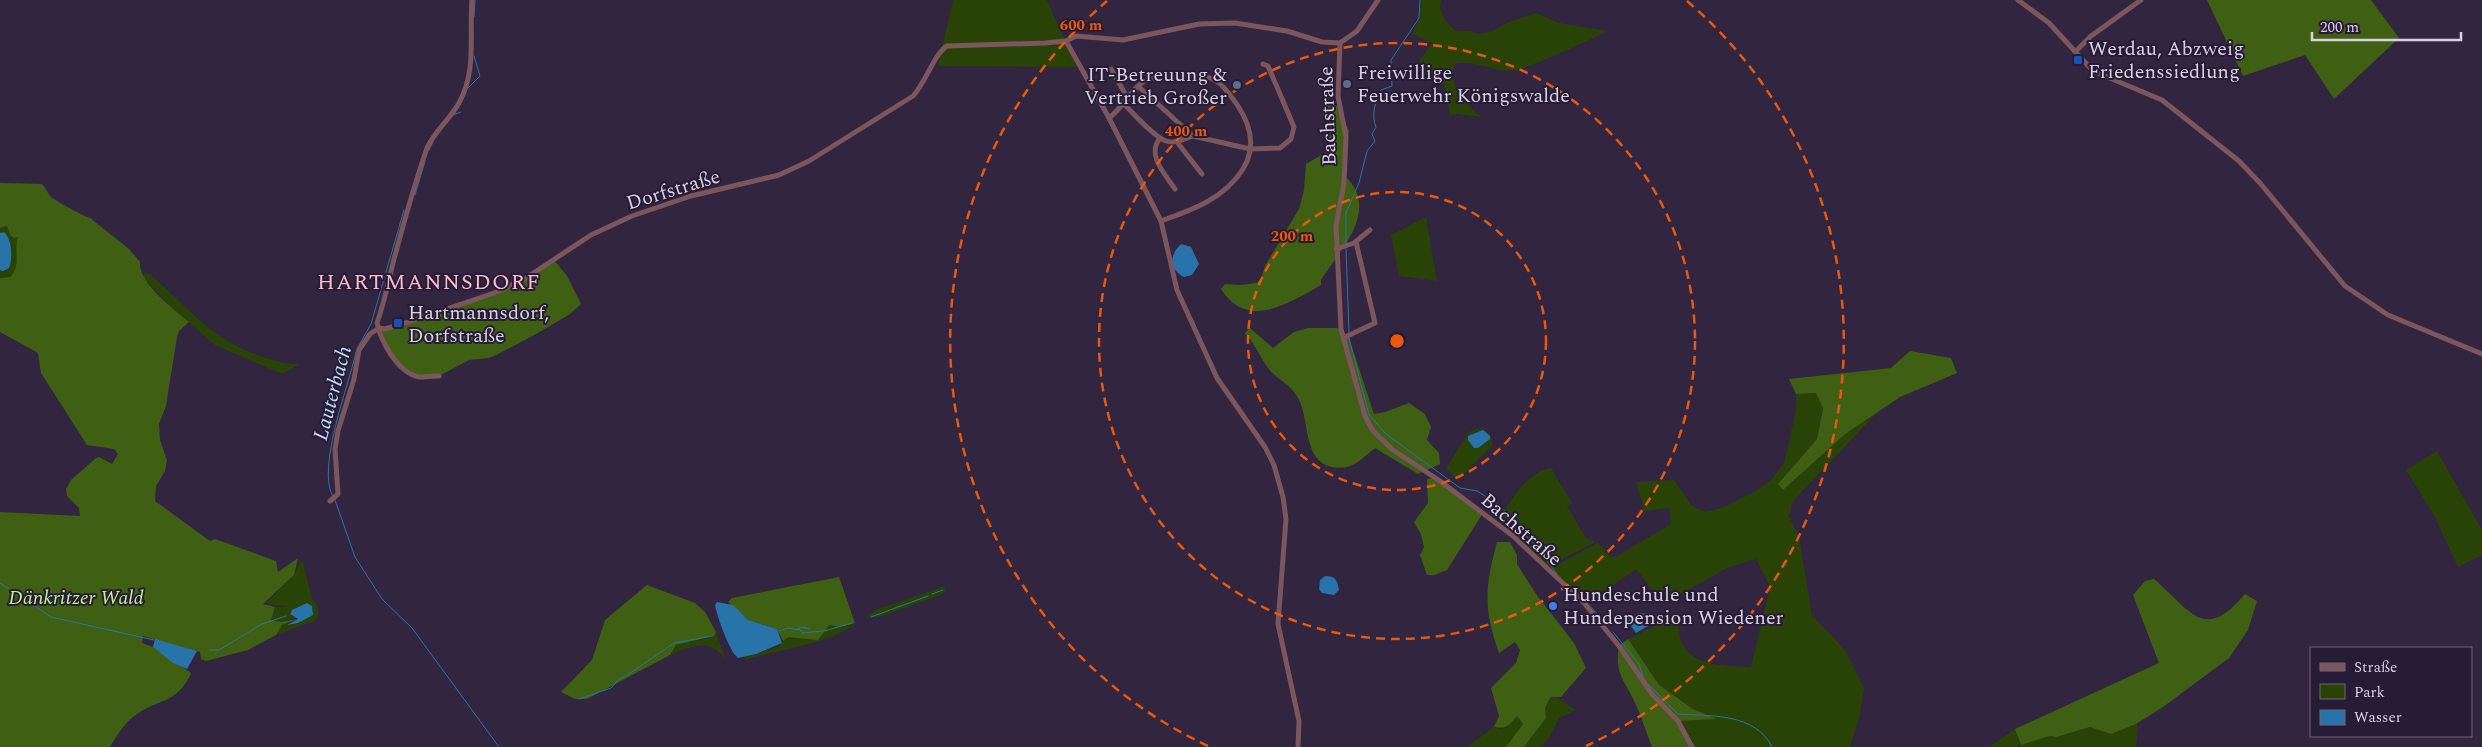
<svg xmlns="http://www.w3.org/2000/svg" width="2482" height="747" font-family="Spectral,serif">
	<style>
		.green { fill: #294306 }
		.forest { fill: #3f6012 }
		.water { fill: #2874aa }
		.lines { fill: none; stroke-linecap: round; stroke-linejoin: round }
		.stream { stroke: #2874aa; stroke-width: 1 }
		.minor { stroke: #7b565c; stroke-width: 5 }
		.ring { fill: none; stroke: #e8590c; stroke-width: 2.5; stroke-dasharray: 9 6 }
		.transit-dot { fill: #1a4fb4; stroke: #271c35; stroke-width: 2 }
		.service-dot { fill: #5c6f8a; stroke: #271c35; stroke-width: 2 }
		.shop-dot { fill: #3f7fe0; stroke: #271c35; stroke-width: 2 }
		.labels { text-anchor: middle; stroke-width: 4; stroke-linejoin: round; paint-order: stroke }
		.poi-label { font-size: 20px; fill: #d8d1e2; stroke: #271c35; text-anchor: start }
		.street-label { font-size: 20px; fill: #d8d1e2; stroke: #271c35 }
		.park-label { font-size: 20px; font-style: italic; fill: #bff28c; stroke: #271c35 }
		.water-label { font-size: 21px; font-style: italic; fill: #bbdffd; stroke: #271c35 }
		.quarter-label { font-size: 22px; letter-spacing: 1px; fill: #fbb9cc; stroke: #271c35 }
		.centre { fill: #e8590c; stroke: #271c35; stroke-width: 2.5 }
		.ring-label { font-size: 15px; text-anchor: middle; font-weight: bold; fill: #e8590c; stroke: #271c35; stroke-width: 4; stroke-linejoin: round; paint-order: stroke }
	</style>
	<rect width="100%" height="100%" fill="#31253f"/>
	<g class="green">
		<polygon points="953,0 1047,0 1077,67 938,66"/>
		<path d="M 1421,0 L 1441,0 L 1440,8 L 1446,22 L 1456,31 L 1470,31 L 1478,34 L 1491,32 L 1509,22 L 1536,13 L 1559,23 L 1608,31 C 1589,40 1526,71 1508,71 C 1489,70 1474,60 1455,64 C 1447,84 1465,106 1482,117 L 1457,114 L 1450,115 L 1446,90 L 1441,81 L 1414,69 L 1432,43 L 1412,34 L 1420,18 Z"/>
		<polygon points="1426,217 1437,281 1399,276 1391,235"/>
		<path d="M 7,226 L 18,236 C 14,250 22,265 10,277 L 0,278 L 0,228 Z"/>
		<path d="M 147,272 C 189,307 211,341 266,358 C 278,361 288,365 300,364 L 282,374 L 215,345 L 171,307 L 142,276 Z"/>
		<path d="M 1816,393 L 1823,407 L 1817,439 L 1778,484 L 1783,490 L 1844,435 L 1876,414 L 1793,501 L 1789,516 L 1799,537 L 1812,615 L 1845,650 L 1864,688 L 1860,715 L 1850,747 L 1695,747 L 1681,721 L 1715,719 L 1693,709 L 1659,685 L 1628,639 L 1663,622 L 1677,619 C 1679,627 1679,636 1682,643 C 1693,667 1729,666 1751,667 L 1770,587 L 1756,559 L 1727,568 L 1663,604 L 1636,569 L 1594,599 L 1586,603 L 1548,570 L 1598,543 L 1611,557 L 1617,556 L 1671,524 L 1669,508 L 1644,511 L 1636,482 L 1674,480 L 1692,506 L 1705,512 L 1722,508 L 1754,492 L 1771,480 L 1784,463 L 1796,410 L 1796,394 Z"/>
		<path d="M 1479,428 C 1489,431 1493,437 1492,446 L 1458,480 L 1446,468 L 1469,432 Z"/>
		<polygon points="2437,451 2482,530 2482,555 2458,567 2434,515 2406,470"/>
		<path d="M 1551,468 L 1572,503 L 1567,506 L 1586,538 L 1595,542 L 1546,568 L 1497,517 L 1501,510 L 1506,509 C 1514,493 1533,470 1551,468 Z"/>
		<polygon points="302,559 312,598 318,607 318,616 314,621 276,635 280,627 288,622 287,625 296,624 312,616 313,609 307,603 290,612 292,616 297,618 280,622 270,620 275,607 288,607 266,603 294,575"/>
		<polygon points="942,587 946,589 945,593 883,616 868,618 869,614 878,609"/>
		<path d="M 855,623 C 838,642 772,651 745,660 L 744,657 L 777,647 L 783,641 L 779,631 L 832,624 L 847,626 Z"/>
		<path d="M 716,632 L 726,661 C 712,637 692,646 670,655 L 675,645 L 710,638 Z"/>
		<polygon points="1551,697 1557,698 1576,710 1559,718 1549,738 1540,747 1524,747 1546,718 1545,708"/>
		<polygon points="1517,715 1523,724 1506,747 1467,747 1494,727 1502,729"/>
		<polygon points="2136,724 2138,729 2136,747 2022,747 2021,745 2017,747 1989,747 2015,729 2021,745 2050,736 2056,737 2090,727 2111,734"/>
	</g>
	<g class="forest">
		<polygon points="2207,0 2371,0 2399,38 2334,99 2305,55 2243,76"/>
		<path d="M 1323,100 L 1331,102 L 1338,107 L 1349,131 L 1345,150 L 1346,177 C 1380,211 1340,250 1321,280 L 1321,285 C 1289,303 1247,331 1221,289 L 1225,284 L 1241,285 L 1256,283 L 1261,279 L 1265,266 L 1299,209 L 1304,190 L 1306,164 L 1328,151 L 1327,124 L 1323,112 Z"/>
		<path d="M 0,183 L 42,184 C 46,188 47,193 51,197 C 54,200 87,218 90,218 L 129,249 L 140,262 C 138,283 174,309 189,322 L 179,331 L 177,337 L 166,406 L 159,424 L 160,440 L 167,460 L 165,471 L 156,486 L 155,501 L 210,541 L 215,539 L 276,561 L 278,572 L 298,558 L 294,575 L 263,604 L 275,607 L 271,620 L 280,622 L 298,619 L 282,625 L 276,635 L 248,650 L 206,661 L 201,659 L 200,652 L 143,636 L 142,643 L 153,647 L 191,673 C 177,704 160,698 137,714 C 125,722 117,735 110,747 L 0,747 L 0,512 L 80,516 L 79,508 L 67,496 L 66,489 L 71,480 L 96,458 L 99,457 L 112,464 L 118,454 L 114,449 L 87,445 L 41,373 L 38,353 L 0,332 L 0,278 L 10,277 C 22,265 13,250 18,237 L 14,238 L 10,235 L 7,226 L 0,228 Z"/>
		<polygon points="554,260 567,276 581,304 570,314 538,333 498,354 489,358 469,360 439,376 419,377 399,364 387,347 382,331 499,291"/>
		<path d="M 1250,328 L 1273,348 L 1294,332 L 1308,328 L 1338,328 L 1349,338 L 1374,414 L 1385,412 L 1409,403 L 1425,414 L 1431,427 L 1427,440 L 1439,453 L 1440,464 L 1418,474 L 1375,448 C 1360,460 1352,471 1332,467 C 1302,461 1310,418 1298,398 C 1291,384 1277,380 1268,368 C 1260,357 1255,344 1245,333 Z"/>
		<polygon points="1910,351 1951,358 1957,373 1900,397 1844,435 1783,490 1778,484 1817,439 1823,408 1816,393 1796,394 1789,379 1891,368"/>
		<polygon points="1435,478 1483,513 1447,570 1434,575 1427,575 1420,555 1424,547 1421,534 1414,522 1428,503 1427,479"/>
		<path d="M 1497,542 L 1510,542 L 1517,555 L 1517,564 L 1536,594 L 1574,643 L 1586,668 L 1561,697 L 1551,697 L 1545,708 L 1546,718 L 1524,747 L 1506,747 L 1523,724 L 1517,716 C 1510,724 1507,730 1494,727 L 1499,716 L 1491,688 L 1516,663 L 1520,650 L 1515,642 L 1499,653 C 1483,608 1485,587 1497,542 Z"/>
		<polygon points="839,577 855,623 841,627 829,625 818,640 788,637 783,641 777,629 748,620 728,602 732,598"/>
		<path d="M 2154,579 C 2191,611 2204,643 2245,594 L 2257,601 L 2248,630 L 2229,658 L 2163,707 L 2136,724 L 2111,734 L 2090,727 L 2056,737 L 2050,736 L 2021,745 L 2015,729 L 2159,663 L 2133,595 L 2145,581 Z"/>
		<polygon points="647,585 695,603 705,612 716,632 714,636 676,645 670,655 587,699 575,699 561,692 592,660 605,620"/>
		<path d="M 1628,639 L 1659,685 L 1693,709 L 1717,719 L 1679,721 L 1692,747 L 1652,747 C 1646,732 1642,717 1635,703 C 1625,680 1614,674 1619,646 Z"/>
	</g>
	<g class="water">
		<path d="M 4,232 C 12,239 13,258 9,268 L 3,271 L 0,270 L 0,233 Z"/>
		<path d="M 1181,244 L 1191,247 L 1199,264 L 1192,275 L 1184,277 C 1169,269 1169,255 1181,244 Z"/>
		<polygon points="1483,430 1490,436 1490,439 1478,448 1474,448 1468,440 1468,436"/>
		<path d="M 1325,576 C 1336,576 1337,580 1339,590 L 1334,595 L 1322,593 L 1319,589 L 1320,580 Z"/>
		<path d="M 717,602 L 733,605 L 748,620 L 777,629 L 782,643 L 756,654 L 738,658 C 729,651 717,616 715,605 Z"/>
		<polygon points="307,603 312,606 313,615 298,623 287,625 298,619 290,614 292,610"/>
		<polygon points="1639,613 1652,614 1658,620 1636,633 1626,619"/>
		<polygon points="155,639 197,651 187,669 173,663 153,647"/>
	</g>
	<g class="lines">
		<g class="stream">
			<polyline points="474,17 475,0"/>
			<polyline points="468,88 480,76 474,56"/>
			<polyline points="453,115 461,112"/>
			<polyline points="429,150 433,142"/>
			<polyline points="415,195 425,161"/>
			<path d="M 1346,245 L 1346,213 L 1359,183 L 1367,151 L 1375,141 L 1372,134 L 1376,127 C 1371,115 1375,102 1381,90 L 1392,86 L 1391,60 L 1419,18 L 1420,0"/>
			<polyline points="1346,249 1349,332"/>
			<polyline points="1349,338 1369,415 1386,434 1460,488 1477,491 1499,505"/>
			<polyline points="357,349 371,324 404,210"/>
			<path d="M 333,497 C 316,467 349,386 356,352"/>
			<polyline points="335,500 355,557 382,599 412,628 499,747"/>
			<polyline points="1504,510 1518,530 1530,539 1557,574"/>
			<polyline points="0,583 51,617 154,640"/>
			<polyline points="932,594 943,590"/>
			<polyline points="1582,598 1608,625"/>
			<polyline points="871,617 928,596"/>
			<polyline points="797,629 802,627 810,629"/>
			<polyline points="779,631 788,628 800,630 802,633 824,631 852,623"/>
			<polyline points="1613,632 1639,664 1643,676"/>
			<polyline points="210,650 219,650 262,624 286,616"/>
			<path d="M 1648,684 L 1678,714 C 1710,716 1756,713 1772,747"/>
			<polyline points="579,699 611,688 619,679 626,676 674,643 712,636"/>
		</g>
		<g class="minor">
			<polyline points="2018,0 2049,23 2093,71 2162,100 2239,161 2260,183 2345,286 2388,315 2482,354"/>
			<polyline points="1066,41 1109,118 1161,221 1177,290 1217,378 1265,447 1274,465 1283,497 1286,519 1278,624 1299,721 1298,747"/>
			<polyline points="1340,43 1338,96 1346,137 1344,183 1336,226 1341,329 1365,416 1373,431 1393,450 1440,481 1513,536 1584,603 1619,646 1652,694 1678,721 1692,747"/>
			<polyline points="2075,52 2091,36 2141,0"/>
			<polyline points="1111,69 1127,97"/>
			<polyline points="1139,87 1193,136 1250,149 1280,148 1291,139 1294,127 1268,66 1263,64"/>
			<path d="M 1124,104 C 1134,114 1154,137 1166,141 C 1175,144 1184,139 1193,136"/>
			<path d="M 1109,118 C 1123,108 1131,88 1146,80 C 1153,76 1168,77 1176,77 C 1187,76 1199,74 1210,78 C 1219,81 1225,88 1230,95 C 1247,116 1259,143 1243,169 C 1224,199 1192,210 1161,221"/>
			<path d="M 1160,138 C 1146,155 1165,174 1175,189"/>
			<polyline points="1177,142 1202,174"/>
			<polyline points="1336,249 1354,243 1370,230"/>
			<polyline points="1343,338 1375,323 1356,242"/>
			<path d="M 439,376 C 433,376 425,377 419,377 C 398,373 381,342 377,323 C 384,303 388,284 393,263 C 403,225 414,186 427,148 C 435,131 450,119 459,103 C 477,70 469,37 472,0"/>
			<path d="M 330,501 L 338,494 L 335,449 L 338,431 L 354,379 L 359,350 L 370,334 L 379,328 L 385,329 L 399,325 L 494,293 L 526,278 L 591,235 L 632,216 L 691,196 L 779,175 L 809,161 L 913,96 C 926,82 934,54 947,46 L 1045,43 L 1066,41 L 1076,36 L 1123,40 L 1199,24 L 1235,23 L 1287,31 L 1322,42 L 1340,43 L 1357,31 L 1378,0"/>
		</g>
	</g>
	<g class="ring">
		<circle cx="1397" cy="341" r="149"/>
		<circle cx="1397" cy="341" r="298"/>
		<path d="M1208 746A447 447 0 0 1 1107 1M1687 1A447 447 0 0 1 1586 746"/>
	</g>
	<g class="transit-dot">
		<rect x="2073" y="55" width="10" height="10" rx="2.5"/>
		<rect x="393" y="318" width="10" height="10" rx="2.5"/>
	</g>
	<g class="service-dot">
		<circle cx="1347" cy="84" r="5"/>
		<circle cx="1237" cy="85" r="5"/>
	</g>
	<circle class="shop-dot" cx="1553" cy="606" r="5"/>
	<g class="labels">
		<g class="poi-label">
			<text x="2088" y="55">Werdau, Abzweig<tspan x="2088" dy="23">Friedenssiedlung</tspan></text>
			<text x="1357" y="79">Freiwillige<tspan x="1357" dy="23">Feuerwehr Königswalde</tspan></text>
			<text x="1227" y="81" text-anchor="end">IT-Betreuung &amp;<tspan x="1227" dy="23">Vertrieb Großer</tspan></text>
			<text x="408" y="319">Hartmannsdorf,<tspan x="408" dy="23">Dorfstraße</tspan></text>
			<text x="1563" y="601">Hundeschule und<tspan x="1563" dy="23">Hundepension Wiedener</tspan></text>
		</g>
		<g class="street-label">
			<text transform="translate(1327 116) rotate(-92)" y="7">Bachstraße</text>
			<text transform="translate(673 189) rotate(-17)" y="7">Dorfstraße</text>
			<text transform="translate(1522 529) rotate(41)" y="7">Bachstraße</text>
		</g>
		<g class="park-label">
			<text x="76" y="604">Dänkritzer Wald</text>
		</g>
		<g class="water-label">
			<text transform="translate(332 393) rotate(-75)" y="7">Lauterbach</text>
		</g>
		<g class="quarter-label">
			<text x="429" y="289">HARTMANNSDORF</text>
		</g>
	</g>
	<circle cx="1397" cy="341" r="8" class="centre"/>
	<g class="ring-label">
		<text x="1081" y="30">600 m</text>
		<text x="1186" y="136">400 m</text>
		<text x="1292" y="241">200 m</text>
	</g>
	<rect x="2310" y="647" width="162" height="90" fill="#271c35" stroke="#6e647a"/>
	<rect x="2320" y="663" width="25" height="8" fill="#7b565c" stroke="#6e647a"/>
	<text x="2354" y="672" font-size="15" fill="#d8d1e2">Straße</text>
	<rect x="2320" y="684" width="25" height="15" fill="#294306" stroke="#6e647a"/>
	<text x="2354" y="697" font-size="15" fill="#d8d1e2">Park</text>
	<rect x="2320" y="710" width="25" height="15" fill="#2874aa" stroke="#6e647a"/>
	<text x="2354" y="722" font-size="15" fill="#d8d1e2">Wasser</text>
	<path d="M2312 32v8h149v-8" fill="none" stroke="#d8d1e2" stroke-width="2.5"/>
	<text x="2320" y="32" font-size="15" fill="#d8d1e2" stroke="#271c35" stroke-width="4" paint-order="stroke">200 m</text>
</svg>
